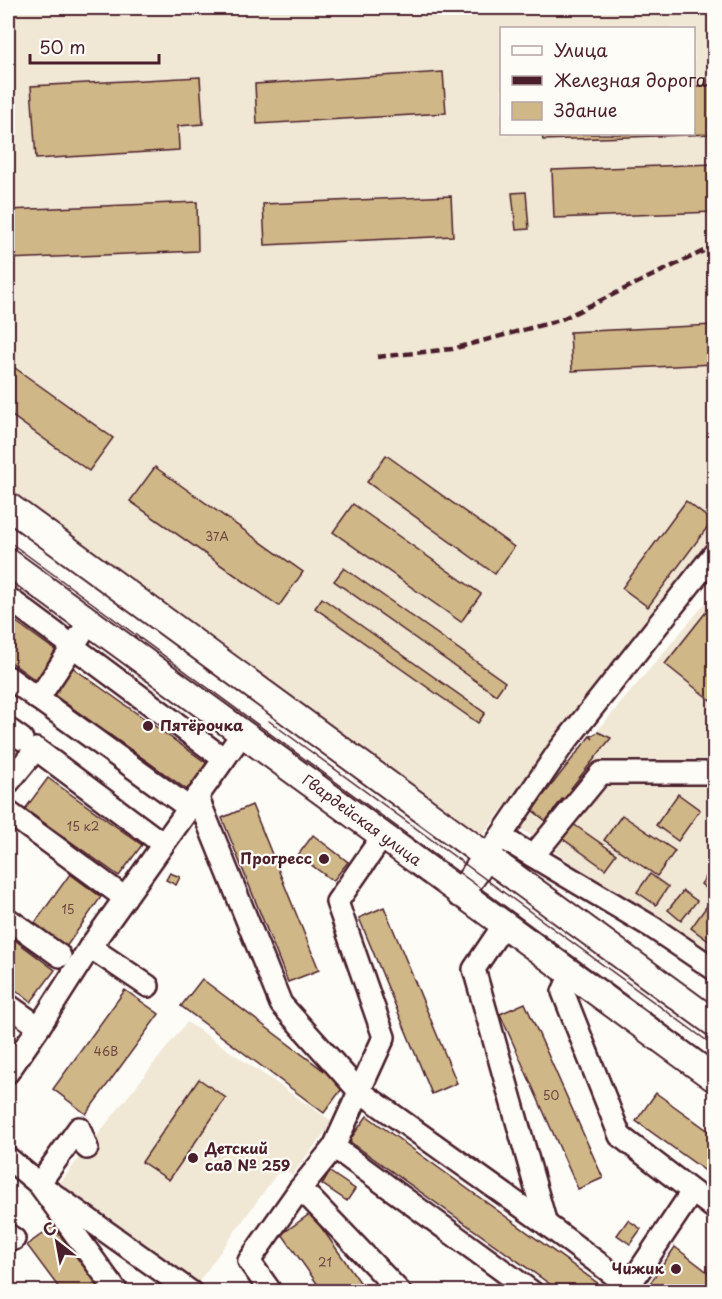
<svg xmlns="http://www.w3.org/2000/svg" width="722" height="1299" font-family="'Playpen Sans',sans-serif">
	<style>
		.built { fill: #f0e7d5; fill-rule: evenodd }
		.building { fill: #d0b787; stroke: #4a1f2b; stroke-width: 1.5 }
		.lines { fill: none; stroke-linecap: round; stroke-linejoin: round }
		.minor-casing { stroke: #4a1f2b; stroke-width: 26 }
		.major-casing { stroke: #4a1f2b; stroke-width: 30 }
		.minor { stroke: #fdfcf7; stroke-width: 21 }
		.major { stroke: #fdfcf7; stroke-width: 26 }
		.tram { stroke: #4a1f2b; stroke-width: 1.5 }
		.rail { stroke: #4a1f2b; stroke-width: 4.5; stroke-dasharray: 9 4.5; stroke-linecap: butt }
		.poi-dot { fill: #4a1f2b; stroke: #fdfcf7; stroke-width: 2 }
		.labels { text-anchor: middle; stroke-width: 4.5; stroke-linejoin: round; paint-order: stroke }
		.number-label { font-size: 12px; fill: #6c4542 }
		.poi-label { font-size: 15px; font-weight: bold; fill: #4a1f2b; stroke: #fdfcf7; text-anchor: start }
		.street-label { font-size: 15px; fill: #4a1f2b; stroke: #fdfcf7 }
	</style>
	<rect width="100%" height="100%" fill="#fdfcf7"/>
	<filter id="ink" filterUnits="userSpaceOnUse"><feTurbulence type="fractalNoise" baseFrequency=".0167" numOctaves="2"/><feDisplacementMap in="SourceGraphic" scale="12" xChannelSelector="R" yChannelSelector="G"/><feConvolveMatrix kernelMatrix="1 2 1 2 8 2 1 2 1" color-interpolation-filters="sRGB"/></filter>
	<g filter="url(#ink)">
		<g class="built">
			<path d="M 8,8 L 714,8 L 714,535 L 481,837 L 8,490 ZM 502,28 L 694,28 L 694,134 L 502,134 Z"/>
			<polygon points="714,593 714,962 517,826"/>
			<polygon points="187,1022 333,1122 292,1175 281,1168 197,1284 58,1185"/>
		</g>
		<g class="building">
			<polygon points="443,72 446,113 257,124 255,84"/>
			<polygon points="200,77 203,124 178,126 179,150 36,159 31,86"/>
			<polygon points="714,85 714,134 543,140 542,134 694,134 694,86"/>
			<polygon points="714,164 714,212 554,218 552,170"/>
			<polygon points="526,192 529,229 516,230 512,193"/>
			<polygon points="451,196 453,236 265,245 263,204"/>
			<polygon points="197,202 198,251 8,259 8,210"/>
			<polygon points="714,325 714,364 572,371 570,332"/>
			<polygon points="8,363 113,438 89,471 8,413"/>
			<polygon points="386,455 514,547 495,574 367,482"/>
			<polygon points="155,467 303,572 279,606 130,501"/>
			<polygon points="714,475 714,489 708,484"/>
			<polygon points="686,501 712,521 648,607 622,588"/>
			<polygon points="353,504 481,594 461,622 333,532"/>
			<polygon points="344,568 505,682 496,695 334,581"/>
			<polygon points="322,598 485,713 478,723 315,608"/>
			<polygon points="714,602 714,703 665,664"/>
			<polygon points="8,616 59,653 38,682 8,660"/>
			<polygon points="69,665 212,767 193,794 50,692"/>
			<polygon points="598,732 611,738 571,788 573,792 566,802 562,799 546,821 532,810 590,736 593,739 591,736"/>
			<polygon points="48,778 142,845 119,876 25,809"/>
			<polygon points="678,794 700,810 678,841 656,825"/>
			<polygon points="252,805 319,970 288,982 222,818"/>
			<polygon points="622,815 675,851 657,876 604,840"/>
			<polygon points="566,819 616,854 605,869 556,834"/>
			<polygon points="313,835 348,862 333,881 298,855"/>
			<polygon points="714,865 714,895 701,884"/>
			<polygon points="170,873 180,877 176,885 166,880"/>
			<polygon points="70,874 101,897 66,947 34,924"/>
			<polygon points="650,874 668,887 656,905 637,892"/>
			<polygon points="683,891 697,901 681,921 668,910"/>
			<polygon points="714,896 714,945 691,928"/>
			<polygon points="384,907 457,1083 432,1094 359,918"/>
			<polygon points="8,935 55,970 31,1002 8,984"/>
			<polygon points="202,979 344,1086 324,1113 181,1006"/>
			<polygon points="125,990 159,1014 86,1114 53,1089"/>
			<polygon points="525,1003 603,1178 578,1189 500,1014"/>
			<polygon points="199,1079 226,1098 169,1180 142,1162"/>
			<polygon points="656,1093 714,1135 714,1177 636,1121"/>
			<polygon points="367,1116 610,1292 561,1292 349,1141"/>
			<polygon points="330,1172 355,1189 347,1201 322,1184"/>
			<polygon points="311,1213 367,1292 323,1292 282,1234"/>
			<polygon points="628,1220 641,1229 630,1244 617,1235"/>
			<polygon points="53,1226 103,1292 62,1292 27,1245"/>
			<polygon points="675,1247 714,1277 704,1292 644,1292"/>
		</g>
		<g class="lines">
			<g class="minor-casing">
				<g id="minor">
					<polyline points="8,598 224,759"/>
					<polyline points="8,677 189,808"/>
					<polyline points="38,699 89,622"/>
					<polyline points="8,729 22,739"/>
					<polyline points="8,783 36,749 163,844"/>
					<polyline points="197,796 281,1004 358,1090 546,1224"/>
					<polyline points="8,812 125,898"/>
					<polyline points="501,837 652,927 714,969"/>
					<polyline points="488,855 560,749 714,554"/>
					<polyline points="533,856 601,773 705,773"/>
					<polyline points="8,919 60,956"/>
					<polyline points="503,926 474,969 546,1224 629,1286 692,1192"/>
					<polyline points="90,947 148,986"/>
					<polyline points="571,974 563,992 620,1136 714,1208"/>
					<polyline points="8,1005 39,1027 8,1072"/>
					<polyline points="39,1027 90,947 242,734"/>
					<polyline points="334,1147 532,1292"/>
					<polyline points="87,1148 79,1128 39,1184 117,1292"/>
					<polyline points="8,1158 39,1184 191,1292"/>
					<polyline points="299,1190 311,1199 400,1292"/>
					<polyline points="8,1235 14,1239"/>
					<polyline points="271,1292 249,1261 299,1190 334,1147 384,1037 337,902 382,837"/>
				</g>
			</g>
			<g class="major-casing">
				<g id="major">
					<polyline points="8,506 714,1023"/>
					<path id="s1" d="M 8,562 L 714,1078"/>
					<polyline points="460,894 488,855"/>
				</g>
			</g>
			<use href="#minor" class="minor"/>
			<use href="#major" class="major"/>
			<g class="tram">
				<polyline points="8,541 714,1060"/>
				<polyline points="269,721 714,1046"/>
			</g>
			<polyline class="rail" points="377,357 452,349 560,320 714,246"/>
		</g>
	</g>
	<g class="poi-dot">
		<circle cx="148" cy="726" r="6"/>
		<circle cx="324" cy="859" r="6"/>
		<circle cx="193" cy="1158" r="6"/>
		<circle cx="676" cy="1269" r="6"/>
	</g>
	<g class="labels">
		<g class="number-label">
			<text x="217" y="541">37А</text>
			<text x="83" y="831">15 к2</text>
			<text x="68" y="914">15</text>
			<text x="106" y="1056">46В</text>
			<text x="551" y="1100">50</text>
			<text x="325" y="1267">21</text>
		</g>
		<g class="poi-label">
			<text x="160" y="731">Пятёрочка</text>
			<text x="312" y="864" text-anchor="end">Прогресс</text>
			<text x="205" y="1154">Детский<tspan x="205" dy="17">сад № 259</tspan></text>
			<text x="664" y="1274" text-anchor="end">Чижик</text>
		</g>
		<g class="street-label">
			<text dy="5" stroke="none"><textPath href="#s1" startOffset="438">Гвардейская улица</textPath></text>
		</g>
	</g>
	<rect width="722" height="1299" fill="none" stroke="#fdfcf7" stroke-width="30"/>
	<rect x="15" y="15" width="692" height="1269" fill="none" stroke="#4a1f2b" stroke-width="2" filter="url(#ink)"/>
	<rect x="500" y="27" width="195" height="108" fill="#fdfcf7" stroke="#b5a4a5" stroke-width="1.5"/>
	<rect x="512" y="46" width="30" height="9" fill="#fdfcf7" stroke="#b5a4a5" stroke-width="1.5"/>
	<text x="554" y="57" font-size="18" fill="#4a1f2b">Улица</text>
	<rect x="512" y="76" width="30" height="9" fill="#4a1f2b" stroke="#b5a4a5" stroke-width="1.5"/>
	<text x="554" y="87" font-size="18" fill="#4a1f2b">Железная дорога</text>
	<rect x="512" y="102" width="30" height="18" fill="#d0b787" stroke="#b5a4a5" stroke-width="1.5"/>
	<text x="554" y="117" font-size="18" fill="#4a1f2b">Здание</text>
	<g transform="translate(57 1242) rotate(329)" stroke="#fdfcf7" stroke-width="4.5" paint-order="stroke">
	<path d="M0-4.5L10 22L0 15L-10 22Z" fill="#4a1f2b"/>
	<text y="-9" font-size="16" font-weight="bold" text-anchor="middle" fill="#4a1f2b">С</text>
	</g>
	<path d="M30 54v9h129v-9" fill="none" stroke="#4a1f2b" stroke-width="3"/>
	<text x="39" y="54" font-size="18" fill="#4a1f2b" stroke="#fdfcf7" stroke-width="4.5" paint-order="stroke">50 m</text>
</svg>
